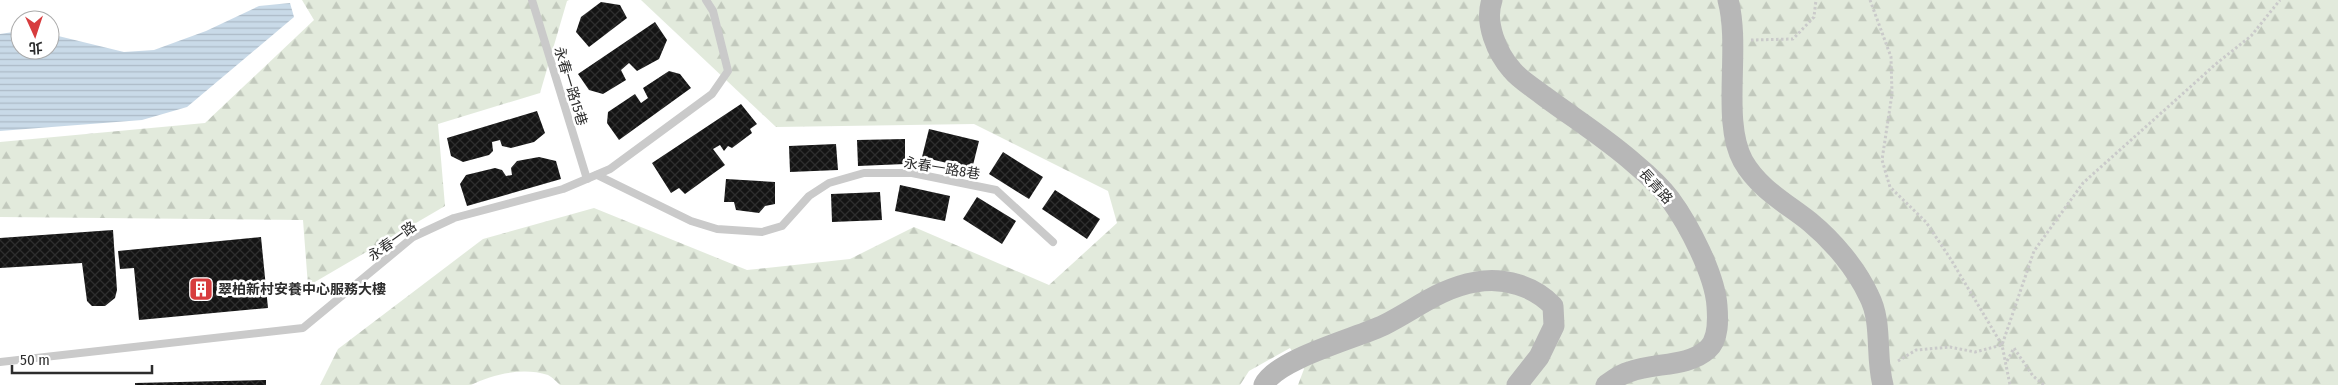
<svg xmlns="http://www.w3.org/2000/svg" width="2338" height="385" font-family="'Fira Sans Condensed','Noto Sans TC',sans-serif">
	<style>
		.forest { fill: url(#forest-firs) }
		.water { fill: url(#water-rules) }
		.building { fill: url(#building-cross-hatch) }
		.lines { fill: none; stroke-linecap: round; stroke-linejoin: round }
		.path { stroke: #cacaca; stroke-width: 3; stroke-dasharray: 2.5 2.5; stroke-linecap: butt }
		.lane { stroke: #cacaca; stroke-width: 8 }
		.secondary { stroke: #b7b7b7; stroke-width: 21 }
		.labels { text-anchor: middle; stroke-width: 5; stroke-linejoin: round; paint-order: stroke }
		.street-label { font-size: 14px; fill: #2d2d2d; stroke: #fff }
		.poi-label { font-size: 14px; font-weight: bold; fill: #2d2d2d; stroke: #fff; text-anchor: start }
	</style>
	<defs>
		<pattern id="forest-firs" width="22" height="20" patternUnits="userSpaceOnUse" patternTransform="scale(1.25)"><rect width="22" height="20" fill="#e2eadc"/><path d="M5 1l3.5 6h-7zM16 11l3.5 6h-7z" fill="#c2c9bd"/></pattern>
		<pattern id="water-rules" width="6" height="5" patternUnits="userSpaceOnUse" patternTransform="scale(1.25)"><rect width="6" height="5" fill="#c9dae8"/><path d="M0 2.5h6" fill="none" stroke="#adbbc7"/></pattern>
		<pattern id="building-cross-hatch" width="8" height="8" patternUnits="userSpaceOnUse" patternTransform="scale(1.25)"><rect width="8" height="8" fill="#141414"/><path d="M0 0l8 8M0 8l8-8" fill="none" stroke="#2e2e2e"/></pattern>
	</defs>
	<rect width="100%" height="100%" fill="#fff"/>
	<g class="forest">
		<polygon points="302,0 569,0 567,1 540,93 438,124 445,206 308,286 303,220 0,217 0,142 205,123 314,20"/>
		<path d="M 641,0 L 2338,0 L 2338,385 L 1298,385 L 1304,369 L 1290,348 L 1249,371 L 1240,385 L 560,385 C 557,382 552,377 548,375 C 523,367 493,374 471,385 L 320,385 L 338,349 L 483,239 L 594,208 L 747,270 L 850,259 L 914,227 L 1049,285 L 1117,223 L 1108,191 L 974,124 L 776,127 Z"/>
	</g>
	<polygon class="water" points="290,3 294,17 187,107 142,120 0,131 0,34 20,31 20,50 50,50 50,34 124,52 154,50 206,31 259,6"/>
	<g class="building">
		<polygon points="601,2 620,5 627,18 589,47 576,32 581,17"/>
		<polygon points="655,22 667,40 659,59 637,71 629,63 621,70 626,80 603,94 589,90 578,74"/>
		<polygon points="669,71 680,74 691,88 619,140 607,123 608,112 635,94 641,103 648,98 643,88"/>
		<polygon points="741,104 757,124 750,129 752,133 732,148 728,146 724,151 720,145 713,149 725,165 685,194 679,188 671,193 652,163"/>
		<polygon points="537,111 545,133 534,142 511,148 502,146 500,140 492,142 493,151 489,155 463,162 451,156 447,138"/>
		<polygon points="929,129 979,141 972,169 922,157"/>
		<polygon points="905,139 905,164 858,166 857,140"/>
		<polygon points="836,144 838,170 790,172 789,146"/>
		<polygon points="1003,152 1043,177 1029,199 989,174"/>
		<polygon points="539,157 556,161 561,179 467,206 460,184 466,175 495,168 502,170 506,176 512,175 511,168 517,161"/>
		<polygon points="726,179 775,182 775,204 765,206 759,213 736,210 734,202 724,202"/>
		<polygon points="900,185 950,196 945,221 895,211"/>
		<polygon points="1055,190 1100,219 1087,239 1042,209"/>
		<polygon points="880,192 882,220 832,222 831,194"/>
		<polygon points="977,197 1016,221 1002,244 963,219"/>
		<polygon points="113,230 117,290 115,298 105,306 92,306 87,301 82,263 0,268 0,238"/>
		<polygon points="261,237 268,308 139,320 134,268 120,269 118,251"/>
		<polygon points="266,380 266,385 135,385 135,383"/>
	</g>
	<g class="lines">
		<g class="path">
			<polyline points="1870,0 1891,57 1892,94 1882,160 1890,187 1926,222 1950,258 2002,345 2010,385"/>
			<polyline points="1751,40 1793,39 1814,17 1816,0"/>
			<polyline points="1898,361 1916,350 1950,347 1975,352 2002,345 2034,251 2083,183 2217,63 2251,36 2280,0"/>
			<polyline points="2007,361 2014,348 2033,376 2044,385"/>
		</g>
		<g class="lane">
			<polyline points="532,0 587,179"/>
			<polyline points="597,175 691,221 717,229 762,232 782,226 809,196 829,183 864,173 912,173 996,190 1053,242"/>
			<polyline points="0,362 303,328 413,237 454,218 563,189 610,169 712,94 728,71 713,11 706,0"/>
		</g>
		<g class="secondary">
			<path d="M 1492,0 C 1484,23 1497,53 1512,70 C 1520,80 1534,88 1544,96 C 1575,119 1607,139 1635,164 C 1647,174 1661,187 1670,199 C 1689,225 1715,275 1717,306 C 1718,319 1719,339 1708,349 C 1687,368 1654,362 1629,372 C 1621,374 1613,380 1606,385"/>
			<path d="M 1728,0 C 1741,48 1721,121 1743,161 C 1759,189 1786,203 1810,222 C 1833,241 1856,268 1869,296 C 1883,323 1875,356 1883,385"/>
			<path d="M 1264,385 C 1276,359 1357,338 1384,325 C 1416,309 1440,288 1476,282 C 1504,277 1534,286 1553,306 L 1554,326 L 1539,357 L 1517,385"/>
		</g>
	</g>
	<defs>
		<g id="building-square" transform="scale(1.25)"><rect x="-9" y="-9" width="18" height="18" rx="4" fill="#d73c3e" stroke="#fff"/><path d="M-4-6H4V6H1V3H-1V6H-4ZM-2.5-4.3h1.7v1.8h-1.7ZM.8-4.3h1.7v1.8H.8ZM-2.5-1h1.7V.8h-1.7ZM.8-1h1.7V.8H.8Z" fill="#fff"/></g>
	</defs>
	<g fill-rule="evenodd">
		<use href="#building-square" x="201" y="289"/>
	</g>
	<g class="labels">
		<g class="street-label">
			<text transform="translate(571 86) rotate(73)" y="5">永春一路15巷</text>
			<text transform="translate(942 168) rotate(9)" y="5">永春一路8巷</text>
			<text transform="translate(1656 186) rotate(48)" y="5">長青路</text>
			<text transform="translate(392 241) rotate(-36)" y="5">永春一路</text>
		</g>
		<g class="poi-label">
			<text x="218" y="294">翠柏新村安養中心服務大樓</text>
		</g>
	</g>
	<g transform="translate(35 35) rotate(177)"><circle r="24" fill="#ffffff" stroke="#ababab"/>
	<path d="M0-4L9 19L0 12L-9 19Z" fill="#d73c3e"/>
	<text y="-8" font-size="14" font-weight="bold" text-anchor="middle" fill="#2d2d2d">北</text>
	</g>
	<path d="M12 365v8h140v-8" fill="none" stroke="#2d2d2d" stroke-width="2.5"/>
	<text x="20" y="365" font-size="15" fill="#2d2d2d" stroke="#ffffff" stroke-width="4" paint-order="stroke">50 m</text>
</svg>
